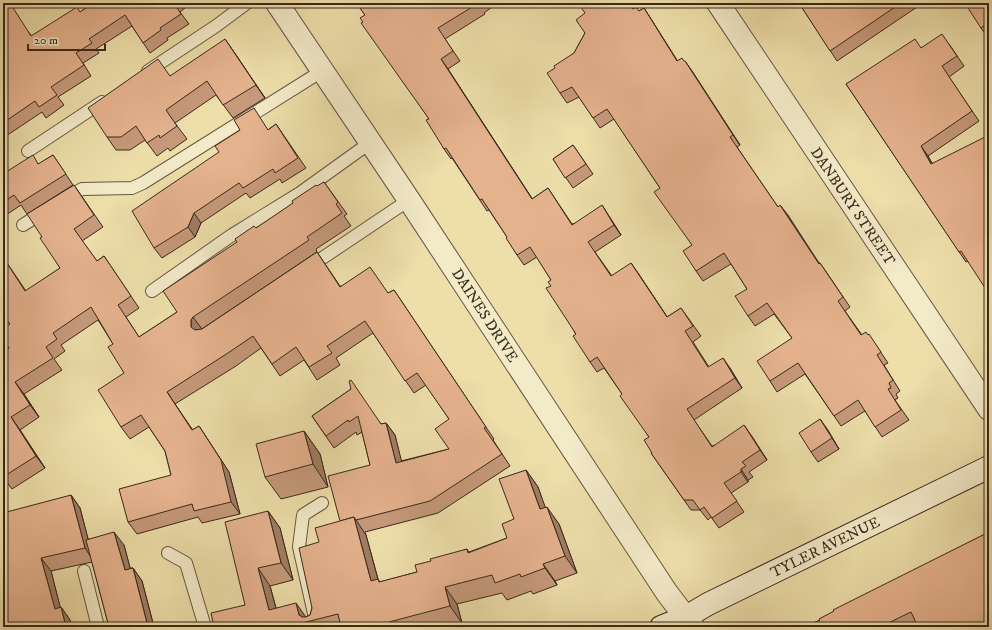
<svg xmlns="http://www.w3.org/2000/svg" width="992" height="630" font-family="'IM FELL DW Pica',serif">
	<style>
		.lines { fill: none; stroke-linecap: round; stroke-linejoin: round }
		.lane-casing { stroke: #665640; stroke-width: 14 }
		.street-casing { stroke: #665640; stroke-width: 24 }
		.secondary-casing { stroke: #39291c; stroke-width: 24 }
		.lane { stroke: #f3eac8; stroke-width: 12 }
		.street { stroke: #f3eac8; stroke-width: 22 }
		.secondary { stroke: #f3eac8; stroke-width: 22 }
		.wall { fill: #c5997a; stroke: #39291c }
		.shaded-wall { fill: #a07d63; stroke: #39291c }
		.building { fill: #e5b28e; stroke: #39291c }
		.labels { text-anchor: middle; stroke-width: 3; stroke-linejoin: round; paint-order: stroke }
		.street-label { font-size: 15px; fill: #39291c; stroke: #f3eac8 }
	</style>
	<rect width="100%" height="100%" fill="#eddeaa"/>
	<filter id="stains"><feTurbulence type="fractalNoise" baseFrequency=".005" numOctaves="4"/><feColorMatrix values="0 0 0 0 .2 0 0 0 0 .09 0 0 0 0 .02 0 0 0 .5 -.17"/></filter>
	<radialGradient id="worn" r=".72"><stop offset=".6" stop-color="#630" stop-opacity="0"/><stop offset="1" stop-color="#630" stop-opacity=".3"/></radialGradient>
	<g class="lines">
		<g class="lane-casing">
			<g id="lane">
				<polyline points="148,71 216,26 247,3"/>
				<polyline points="28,151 102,102"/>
				<polyline points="64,199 82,189 132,188 143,183 322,71"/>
				<polyline points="23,225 45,211"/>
				<polyline points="309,267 409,200"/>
				<polyline points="152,291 232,235 300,193 371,142"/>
				<polyline points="168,553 186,563 205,627"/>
				<polyline points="84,571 98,627"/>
				<polyline points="317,627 299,547 303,515 322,503"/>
			</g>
		</g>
		<g class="street-casing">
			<g id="street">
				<polyline points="277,3 409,200 667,593 693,627"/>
				<polyline points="718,3 989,409"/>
			</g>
		</g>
		<g class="secondary-casing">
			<polyline id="secondary" points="661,627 686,617 708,604 989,467"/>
		</g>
		<use href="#lane" class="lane"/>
		<use href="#street" class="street"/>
		<use href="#secondary" class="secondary"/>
	</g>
	<g class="wall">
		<polygon points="3,3 32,36 80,12 93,3 182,3 185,8 180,12 189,24 167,38 168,40 150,53 132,26 96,49 99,53 83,63 91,76 58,97 64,105 46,118 42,112 3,138"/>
		<polygon points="357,3 489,3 492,7 484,13 485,14 445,39 460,61 448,69 532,199 548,188 572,224 609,216 621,235 595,252 612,276 638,273 667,317 681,308 701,336 693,342 709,367 730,368 742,388 694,420 712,446 751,435 767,460 749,472 753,477 748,480 748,482 731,493 744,512 719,528 711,517 708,520 700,510 691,510 651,453 652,453 649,437 622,394 604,368 597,372 590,362 551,286 551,280 537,257 524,265 517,255 507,237 489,210 487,211 452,158 451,159 444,149 429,119 363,22 365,15"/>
		<polygon points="799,3 923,3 837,61"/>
		<polygon points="989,3 989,37 988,38 981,28"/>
		<polygon points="644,8 651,19 677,61 684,61 692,71 740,145 737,147 778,207 780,205 819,263 820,263 827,273 850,307 845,311 862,335 876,345 888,363 884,365 900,391 896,394 898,398 895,400 909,420 882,437 865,411 841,426 805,374 777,392 770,381 792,338 774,314 755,326 748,316 747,289 731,264 703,281 696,271 692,245 660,188 614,119 600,128 579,97 567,103 560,93 555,68 574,53 585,33 585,13 633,9 639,11"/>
		<polygon points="949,44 964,66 949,77 979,121 928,156 932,163 968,261 966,262 846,84 921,48"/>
		<polygon points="234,52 265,98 233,118 216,95 175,123 187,139 170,151 168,148 157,156 145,140 130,150 116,150 107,137 170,76"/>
		<polygon points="276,124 306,168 282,183 280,179 250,198 246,193 201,223 195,237 162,258 154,248 269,129"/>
		<polygon points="573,145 593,174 573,188 553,159"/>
		<polygon points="53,155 73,185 27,214 21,205 3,217 3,166 7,172 39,164"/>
		<polygon points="324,182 347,214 344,216 351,226 316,249 317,252 202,329 317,252 340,286 388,293 394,290 494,439 493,440 510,466 438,513 365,532 366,535 378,579 380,582 417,572 431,561 467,549 469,552 507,538 514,519 526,470 538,487 545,508 559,524 577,573 555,581 557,585 533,594 531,591 507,600 502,593 457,604 462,623 447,627 214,627 245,605 268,511 280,528 293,580 270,586 276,608 306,617 310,615 312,608 319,542 340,521 370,465 362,432 357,435 356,432 334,448 312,416 351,389 381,424 386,423 395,435 401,461 449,449 449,419 426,385 414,393 373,333 336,358 340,365 317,380 304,360 280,376 261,348 236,366 175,404 192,430 199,426 229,472 240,514 202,523 198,517 137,534 128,522 171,475 165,451 149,427 130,439 121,427 124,373 113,344 98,320 61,345 65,351 54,359 62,370 24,394 39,417 20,430 45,468 12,489 3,477 9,348 10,324 3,315 3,257 26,291 60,268 42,237 74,185 103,227 82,241 97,261 104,256 139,308 126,317 139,337 177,312 237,242"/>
		<polygon points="820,419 839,449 818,462 811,452"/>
		<polygon points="304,431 320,454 328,487 281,499 265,477"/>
		<polygon points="71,495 80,508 88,539 124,545 130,568 133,568 142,581 154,627 109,627 92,562 51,571 60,607 61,607 70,620 3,627"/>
		<polygon points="989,532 916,623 908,627 805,627 820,620"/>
	</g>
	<g class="shaded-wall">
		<polygon points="644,8 651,19 684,71 677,61"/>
		<polygon points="225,39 234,52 265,98 256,85"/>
		<polygon points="441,59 448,69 539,209 532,199"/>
		<polygon points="685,61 692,71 740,145 733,135"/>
		<polygon points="921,146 928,156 938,174 931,164"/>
		<polygon points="602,205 609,216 621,235 614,225"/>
		<polygon points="780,205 788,215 826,274 819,264"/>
		<polygon points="194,213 201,223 195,237 188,227"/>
		<polygon points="631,263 638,273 674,327 667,317"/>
		<polygon points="193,317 202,329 200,339 191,327 191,320"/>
		<polygon points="723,358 730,368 742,388 735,378"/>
		<polygon points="15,382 24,394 39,417 30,405"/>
		<polygon points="167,392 175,404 201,442 192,430"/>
		<polygon points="11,417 20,430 45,468 36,456"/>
		<polygon points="820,419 828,430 839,449 832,438"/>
		<polygon points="386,423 395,435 405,475 396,463"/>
		<polygon points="744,425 751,435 767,460 760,450"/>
		<polygon points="199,426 229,472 240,514 231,502"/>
		<polygon points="304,431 320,454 328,487 313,464"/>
		<polygon points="741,469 748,480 748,482 741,472"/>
		<polygon points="526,470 538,487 552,526 540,509"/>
		<polygon points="71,495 80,508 94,562 85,548"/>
		<polygon points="547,507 559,524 577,573 565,556"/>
		<polygon points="268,511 280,528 293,580 281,563"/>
		<polygon points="354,517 366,535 383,598 371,581"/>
		<polygon points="114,532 124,545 134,583 125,570"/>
		<polygon points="41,558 51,571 64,622 55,609"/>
		<polygon points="543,564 555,581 557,585 545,568"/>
		<polygon points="133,568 142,581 154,627 148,627"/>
		<polygon points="258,568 270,586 281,627 269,610"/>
		<polygon points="445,587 457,604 462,623 450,606"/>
		<polygon points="296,603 308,620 299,615"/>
		<polygon points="61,607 70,620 72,627 66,627"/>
	</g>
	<g class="building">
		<polygon points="3,3 10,3 31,36 77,7 80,12 93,3 174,3 181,14 160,28 161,30 143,43 125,15 89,39 92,43 76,53 84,65 51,87 57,95 39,107 35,101 3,123"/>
		<polygon points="357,3 477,3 477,4 438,28 453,51 441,59 532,199 548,188 572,225 602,205 614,225 588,242 611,276 631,263 667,317 681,308 693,326 685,331 708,367 723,358 735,378 687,409 712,447 744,425 760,450 742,462 746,466 741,469 741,472 724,483 737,501 712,518 704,507 700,510 693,500 684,500 651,453 652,453 644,440 649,437 620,396 622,394 597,357 590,362 573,336 576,334 546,288 551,286 548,282 551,280 530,247 517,255 506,238 507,237 482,199 480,200 446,148 444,149 426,120 429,119 361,23 363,22 360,18 365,15 357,4"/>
		<polygon points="578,3 629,3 633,9 636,7 639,11 644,8 677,61 682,58 684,61 685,61 733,135 730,137 778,207 780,205 819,264 820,263 843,297 838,301 861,335 866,332 868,335 869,334 881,352 877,355 893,380 889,383 891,388 888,389 901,410 875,427 858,400 834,416 798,363 770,381 757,361 792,338 767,303 748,316 735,296 747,289 724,253 696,271 683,251 692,245 654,192 660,188 607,109 593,118 572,87 560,93 547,73 555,68 554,66 574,53 585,33 576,20 585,13"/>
		<polygon points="799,3 901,3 830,51"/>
		<polygon points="970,3 989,3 989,22 981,28 966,5"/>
		<polygon points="942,34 957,56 942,66 972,111 921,146 931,164 989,135 989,294 961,251 959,252 846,84 915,39 921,48"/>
		<polygon points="225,39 256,85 223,105 207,81 166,110 177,126 160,138 159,135 147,143 136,126 121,137 107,137 88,108 158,59 170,76"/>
		<polygon points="254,108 268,130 276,124 298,158 275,173 273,169 243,188 239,183 194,213 188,227 154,248 132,211 219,152 215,146 240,130 234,120"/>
		<polygon points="573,145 586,164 565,178 553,159"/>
		<polygon points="33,155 38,164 53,155 66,174 20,203 14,195 3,202 3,167 6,172"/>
		<polygon points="324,182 338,202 336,204 342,213 307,237 309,240 193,317 191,320 191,327 195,330 202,329 317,252 340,287 370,267 388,293 394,290 486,427 484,428 502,454 430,501 356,520 354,517 340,521 328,476 370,465 358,416 349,422 348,420 326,436 312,416 351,389 349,381 351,380 381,424 386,423 396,463 449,449 435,429 449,419 417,373 405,381 365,321 327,346 332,353 309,367 296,347 272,364 253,336 228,353 167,392 192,430 199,426 221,460 231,502 194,511 192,504 128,522 119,489 171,475 165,451 141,415 121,427 98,390 124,373 108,347 113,344 91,307 53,333 57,339 46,347 53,358 15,382 30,405 11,417 36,456 3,477 3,352 9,348 3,339 3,329 10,324 3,315 3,257 25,291 60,268 40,238 42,237 27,214 74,185 94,215 74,229 97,261 104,256 131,296 118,305 139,337 177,312 163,291 237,242 235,239 254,226 256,228 293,203 292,201 316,185 317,186"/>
		<polygon points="820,419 832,438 811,452 799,433"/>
		<polygon points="304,431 313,464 265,477 256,444"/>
		<polygon points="526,470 540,509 547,507 565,556 543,564 545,568 521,577 520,574 495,583 492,575 445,587 450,606 389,622 390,623 376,627 370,627 369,623 353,627 341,627 338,614 298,624 299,627 214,627 211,613 245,605 225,522 268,511 281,563 258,568 269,610 296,603 299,615 302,617 306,617 310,615 312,608 299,548 319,542 315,528 354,517 371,581 378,579 379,582 417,572 415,565 431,561 430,559 467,549 468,553 507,538 502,524 514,519 499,479"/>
		<polygon points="71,495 85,548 41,558 55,609 61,607 66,627 3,627 3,513"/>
		<polygon points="114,532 125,570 133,568 148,627 109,627 86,540"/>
		<polygon points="989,532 989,627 918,627 911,612 880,627 805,627 820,620 819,619 834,611 833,610"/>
	</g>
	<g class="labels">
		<g class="street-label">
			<text transform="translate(853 206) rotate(56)" y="5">DANBURY STREET</text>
			<text transform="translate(485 315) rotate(57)" y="5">DAINES DRIVE</text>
			<text transform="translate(825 547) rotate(-26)" y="5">TYLER AVENUE</text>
		</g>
	</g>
	<rect width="992" height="630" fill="none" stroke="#eddeaa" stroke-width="16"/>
	<rect x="4" y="4" width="984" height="622" fill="none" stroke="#39291c" stroke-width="2"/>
	<rect x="8" y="8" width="976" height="614" fill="none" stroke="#39291c"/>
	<path d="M28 44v6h77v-6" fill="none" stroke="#39291c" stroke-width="2"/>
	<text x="34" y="44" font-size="12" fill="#39291c" stroke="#f3eac8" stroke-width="3" paint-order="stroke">20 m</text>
	<rect width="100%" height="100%" filter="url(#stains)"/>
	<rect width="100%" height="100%" fill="url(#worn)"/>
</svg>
